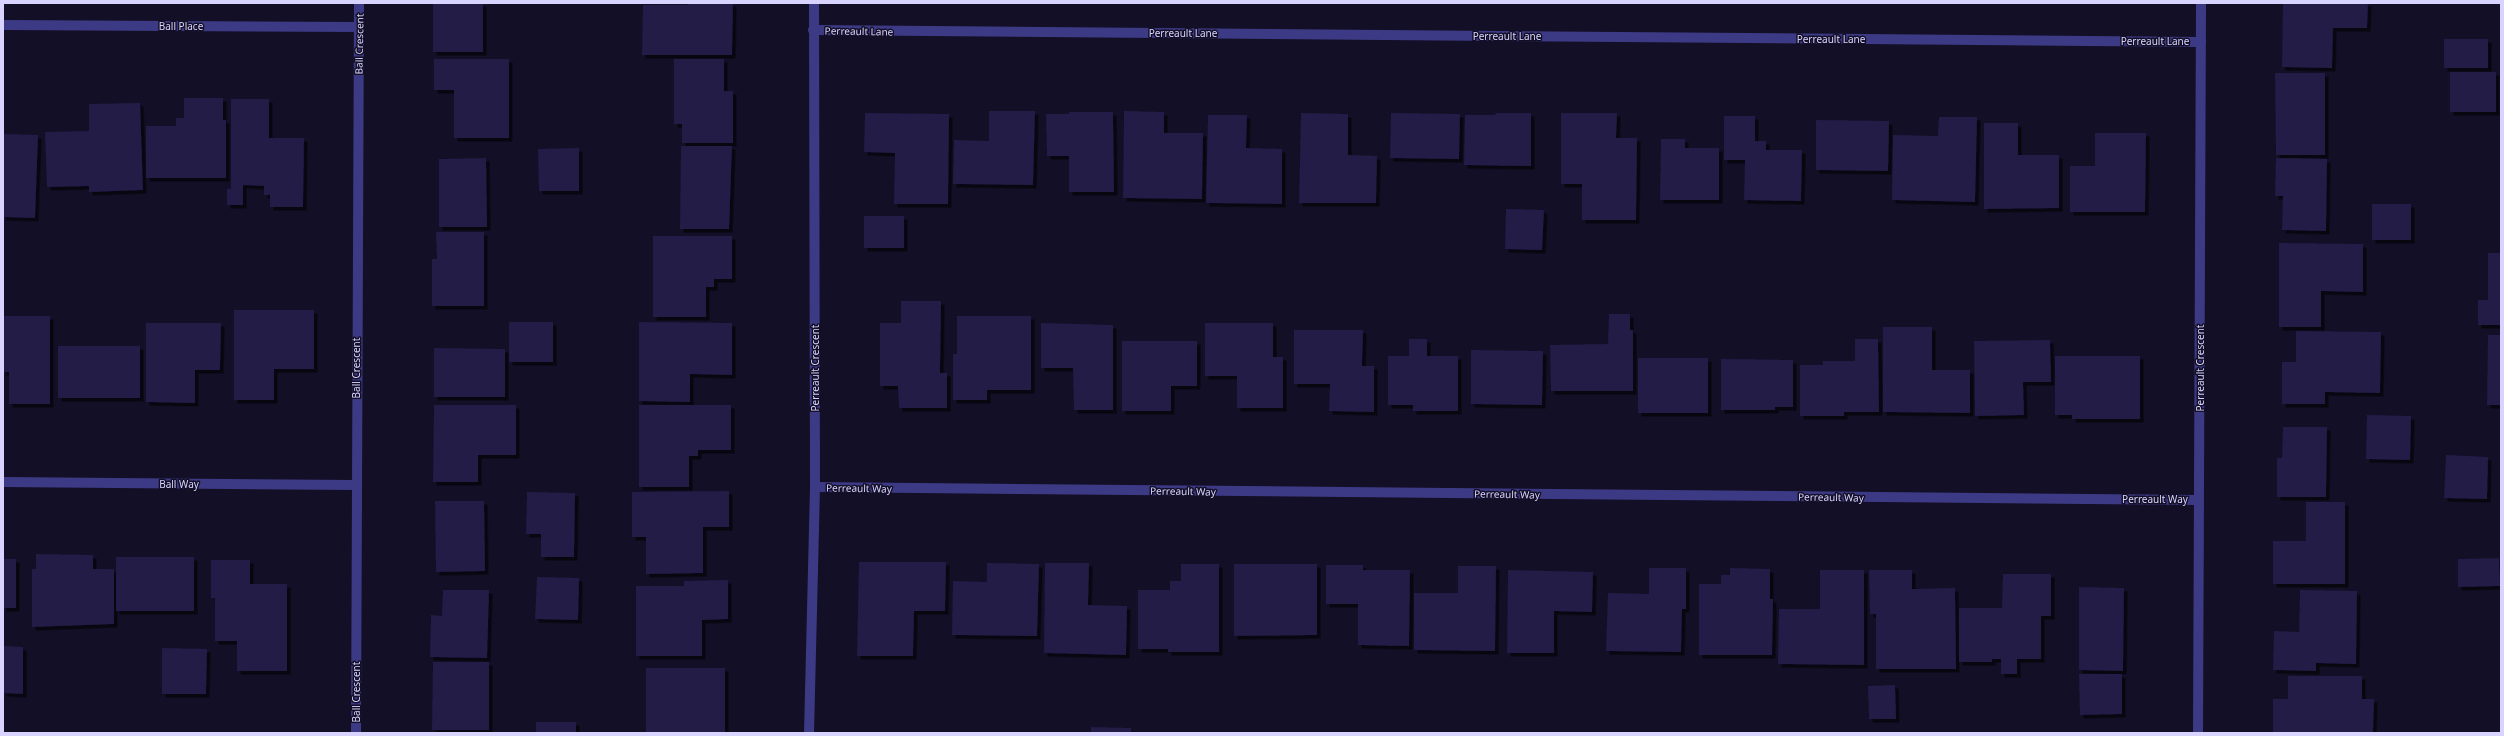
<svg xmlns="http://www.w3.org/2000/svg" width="2504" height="736" font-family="'Noto Sans',sans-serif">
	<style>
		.building { fill: #241b47; filter: url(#shadow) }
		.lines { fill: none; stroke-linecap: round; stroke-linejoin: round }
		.street { stroke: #3d3a85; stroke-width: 10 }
		.labels { text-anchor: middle; stroke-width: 3; stroke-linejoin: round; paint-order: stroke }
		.street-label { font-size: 10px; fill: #d9d4ff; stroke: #130f26 }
	</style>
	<defs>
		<filter id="shadow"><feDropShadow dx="3.5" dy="3.5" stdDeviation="0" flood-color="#0009"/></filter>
	</defs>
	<rect width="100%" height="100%" fill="#130f26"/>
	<g class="building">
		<rect x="433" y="3" width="50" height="49"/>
		<polygon points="688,3 733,3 732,55 642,55 643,5 688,5"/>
		<polygon points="2283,3 2368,3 2367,28 2333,28 2332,68 2282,67"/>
		<rect x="2444" y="39" width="44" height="29"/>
		<polygon points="434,59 509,59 509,138 454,138 454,90 434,90"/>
		<polygon points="674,59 724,59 724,91 733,91 733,143 682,143 682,124 674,124"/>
		<rect x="2450" y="72" width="46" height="40"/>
		<polygon points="2275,73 2325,73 2325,155 2276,155"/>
		<polygon points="184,98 223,98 223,120 226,120 226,178 146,178 146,126 176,126 176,118 184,118"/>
		<polygon points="231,99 269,99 269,138 304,138 303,207 270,207 270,195 264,195 264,186 243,185 243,205 227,205 227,189 231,189"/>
		<polygon points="140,103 143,190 89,192 89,186 47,187 45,132 89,131 89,104"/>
		<polygon points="989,111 1035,111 1033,185 953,184 954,140 989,141"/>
		<polygon points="1124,111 1164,112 1164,133 1203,133 1202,199 1123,198"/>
		<polygon points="1069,112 1113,112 1114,192 1069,192 1069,156 1047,156 1046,114 1069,114"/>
		<polygon points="865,113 949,114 948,204 894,204 895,153 864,152"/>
		<polygon points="1301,113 1348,114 1348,155 1377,156 1376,203 1299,203"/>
		<polygon points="1391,113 1460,114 1459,159 1390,158"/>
		<polygon points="1496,113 1531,113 1531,166 1464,165 1465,115 1495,115"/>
		<polygon points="1561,113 1617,113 1616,138 1637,138 1636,220 1582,220 1582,184 1561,184"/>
		<polygon points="1208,115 1247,115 1246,148 1282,149 1282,204 1206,203"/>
		<polygon points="1724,116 1755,116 1755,141 1766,141 1766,150 1802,150 1801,201 1744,200 1745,160 1724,160"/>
		<polygon points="1939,117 1977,117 1975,202 1892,200 1893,135 1938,136"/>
		<polygon points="1816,120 1889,121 1888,171 1816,170"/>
		<polygon points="1984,123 2018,123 2018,155 2059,155 2059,208 1984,209"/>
		<polygon points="2095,133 2146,133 2145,212 2070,212 2070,166 2095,166"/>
		<polygon points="4,134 38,135 35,218 3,217"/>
		<polygon points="1661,139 1685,139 1685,148 1719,148 1719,200 1660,200"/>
		<polygon points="681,146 732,146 729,229 680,229"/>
		<polygon points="579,148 579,191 539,191 538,149"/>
		<polygon points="486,158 487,227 439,227 439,159"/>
		<polygon points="2276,158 2327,159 2326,231 2282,230 2283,196 2275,196"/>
		<rect x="2372" y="204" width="39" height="36"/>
		<polygon points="1506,209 1544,210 1542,250 1505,249"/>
		<rect x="864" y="216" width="40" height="32"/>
		<polygon points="436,232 484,232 484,306 432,306 432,259 437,259"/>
		<polygon points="653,236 732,236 732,279 714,279 714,287 706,287 706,317 653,317"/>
		<polygon points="2279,243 2363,244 2363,292 2321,291 2321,327 2279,327"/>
		<polygon points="2488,253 2501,253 2501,325 2478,325 2478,300 2488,300"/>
		<polygon points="901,301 941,301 940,373 947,373 947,408 899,408 898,386 880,386 880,323 901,323"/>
		<polygon points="234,310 314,310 314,369 274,369 274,400 234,400"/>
		<polygon points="1609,314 1630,314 1630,330 1633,330 1633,391 1551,391 1550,345 1608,344"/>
		<polygon points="3,316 50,316 50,404 9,404 9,372 3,372"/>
		<polygon points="957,316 1031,316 1031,390 987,390 987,400 953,400 953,354 957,354"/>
		<rect x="509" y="322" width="44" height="40"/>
		<polygon points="639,322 732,323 732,375 690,374 690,402 639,401"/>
		<polygon points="146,323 221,323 220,370 195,370 195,403 146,402"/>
		<polygon points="1041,323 1113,325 1113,410 1074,410 1073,368 1041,368"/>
		<polygon points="1205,323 1273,323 1273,357 1283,357 1283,408 1237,408 1237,376 1205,376"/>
		<polygon points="1883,327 1932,327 1932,370 1970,370 1970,413 1883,412"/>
		<polygon points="1294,330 1363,330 1362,366 1374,366 1374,412 1329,411 1330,384 1294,384"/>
		<polygon points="2296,331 2381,332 2380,393 2325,392 2325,404 2282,404 2282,362 2296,362"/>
		<polygon points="2488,335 2501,335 2501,405 2487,405"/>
		<polygon points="1409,339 1427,339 1427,356 1458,356 1458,411 1413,411 1413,405 1388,405 1388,356 1409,356"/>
		<polygon points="1855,339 1878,339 1879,412 1844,412 1844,416 1800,416 1800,365 1823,365 1823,361 1855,361"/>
		<polygon points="2050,340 2051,382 2023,382 2024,415 1975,416 1974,341"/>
		<polygon points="1122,341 1197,341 1197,386 1171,386 1171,411 1122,411"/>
		<rect x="58" y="346" width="82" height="52"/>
		<polygon points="434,348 505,349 505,397 434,397"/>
		<polygon points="1471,350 1543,351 1542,405 1471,404"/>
		<polygon points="2055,356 2140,356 2140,419 2072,419 2072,415 2055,415"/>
		<rect x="1638" y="358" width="70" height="55"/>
		<polygon points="1721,359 1793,360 1793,407 1775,407 1775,410 1721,410"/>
		<polygon points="434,405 516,405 516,455 478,455 478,482 433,482"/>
		<polygon points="639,405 731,405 731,450 698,450 698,456 689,456 689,487 639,487"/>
		<polygon points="2367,415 2411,416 2410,460 2366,459"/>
		<polygon points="2283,427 2327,427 2326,497 2277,497 2277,458 2282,458"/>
		<polygon points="2446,455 2488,457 2487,499 2444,498"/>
		<polygon points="729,491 729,527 703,527 703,573 646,574 646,537 632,537 632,492"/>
		<polygon points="527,492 575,493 574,557 541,557 541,534 526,534"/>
		<polygon points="435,501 484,501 485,571 436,572"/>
		<polygon points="2306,502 2345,502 2345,584 2273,584 2273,541 2306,541"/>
		<polygon points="36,554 93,555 93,569 114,569 114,624 32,627 32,569 36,569"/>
		<rect x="116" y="557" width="78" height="54"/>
		<polygon points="2499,558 2500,586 2458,587 2458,559"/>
		<rect x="3" y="559" width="13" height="49"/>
		<polygon points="211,560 250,560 250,584 287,584 287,671 237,671 237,641 215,641 215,598 211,598"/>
		<polygon points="859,562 946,562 945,611 914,611 913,656 857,656"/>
		<polygon points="987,563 1039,564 1037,636 952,635 953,581 987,582"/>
		<polygon points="1045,563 1089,563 1088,605 1127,606 1126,655 1044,653"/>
		<polygon points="1181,564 1219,564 1219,652 1168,652 1168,649 1138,649 1138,590 1170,590 1170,581 1181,581"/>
		<polygon points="1234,564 1317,564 1317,635 1234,636"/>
		<polygon points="1326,565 1363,565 1363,570 1410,570 1409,646 1358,645 1358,604 1326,604"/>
		<polygon points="1458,566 1496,566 1495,651 1414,650 1414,593 1458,593"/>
		<polygon points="1649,568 1686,568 1686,609 1682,609 1681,652 1606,651 1608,593 1649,594"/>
		<polygon points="1730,568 1770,569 1770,599 1773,599 1772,655 1699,655 1699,584 1721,584 1721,575 1730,575"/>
		<polygon points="1508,570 1593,572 1592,612 1554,611 1554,653 1507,653"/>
		<polygon points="1820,570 1864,570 1864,665 1778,664 1779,609 1820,609"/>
		<polygon points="1869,570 1912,570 1912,589 1955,588 1956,669 1876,669 1876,614 1870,614"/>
		<polygon points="2003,574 2051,574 2051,616 2041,616 2041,659 2017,659 2017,674 2001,674 2001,659 1992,659 1992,662 1959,662 1959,608 2002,608"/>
		<polygon points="537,577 579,578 578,620 535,619"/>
		<polygon points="728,580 728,619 702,620 702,656 636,656 636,586 684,586 684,581"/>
		<polygon points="2079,587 2124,588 2123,671 2079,670"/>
		<polygon points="443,590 489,590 487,658 430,657 431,615 442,616"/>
		<polygon points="2300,590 2357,591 2356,664 2316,663 2316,671 2273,670 2274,631 2299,632"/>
		<polygon points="3,646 23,647 23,694 3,693"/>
		<polygon points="162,648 207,649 206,694 162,694"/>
		<polygon points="433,662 489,662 489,730 432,730"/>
		<rect x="646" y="668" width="79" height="65"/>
		<polygon points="2079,674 2122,674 2122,714 2080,715"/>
		<polygon points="2288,676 2362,676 2362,699 2374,699 2373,733 2273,733 2273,699 2288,699"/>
		<polygon points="1895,685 1896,719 1869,719 1868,686"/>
		<rect x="536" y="722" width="40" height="11"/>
		<polygon points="1091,727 1131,728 1131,733 1091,733"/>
	</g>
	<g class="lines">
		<g class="street">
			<polyline points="3,25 359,27"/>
			<polyline points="813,30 2201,42"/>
			<polyline points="3,482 355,485"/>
			<polyline points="815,487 2199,500"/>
			<polyline points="356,733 359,3"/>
			<polyline points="809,733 815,487 814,3"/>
			<polyline points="2198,733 2201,3"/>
		</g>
	</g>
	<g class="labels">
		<g class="street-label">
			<text x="181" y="30">Ball Place</text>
			<text transform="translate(859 31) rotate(1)" y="4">Perreault Lane</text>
			<text x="1183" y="37">Perreault Lane</text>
			<text x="1507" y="40">Perreault Lane</text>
			<text x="1831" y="43">Perreault Lane</text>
			<text x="2155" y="45">Perreault Lane</text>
			<text transform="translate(359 44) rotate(-89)" y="4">Ball Crescent</text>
			<text transform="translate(356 368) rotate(-90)" y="4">Ball Crescent</text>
			<text transform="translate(815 368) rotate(-90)" y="4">Perreault Crescent</text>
			<text transform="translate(2200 368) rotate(-90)" y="4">Perreault Crescent</text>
			<text x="179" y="488">Ball Way</text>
			<text transform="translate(859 488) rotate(1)" y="4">Perreault Way</text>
			<text transform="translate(1183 491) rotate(1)" y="4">Perreault Way</text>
			<text transform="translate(1507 494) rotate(1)" y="4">Perreault Way</text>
			<text transform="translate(1831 497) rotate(1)" y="4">Perreault Way</text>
			<text x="2155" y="503">Perreault Way</text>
			<text transform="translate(356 692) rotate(-90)" y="4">Ball Crescent</text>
		</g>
	</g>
	<rect width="2504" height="736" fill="none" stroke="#d9d4ff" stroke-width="8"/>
</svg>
